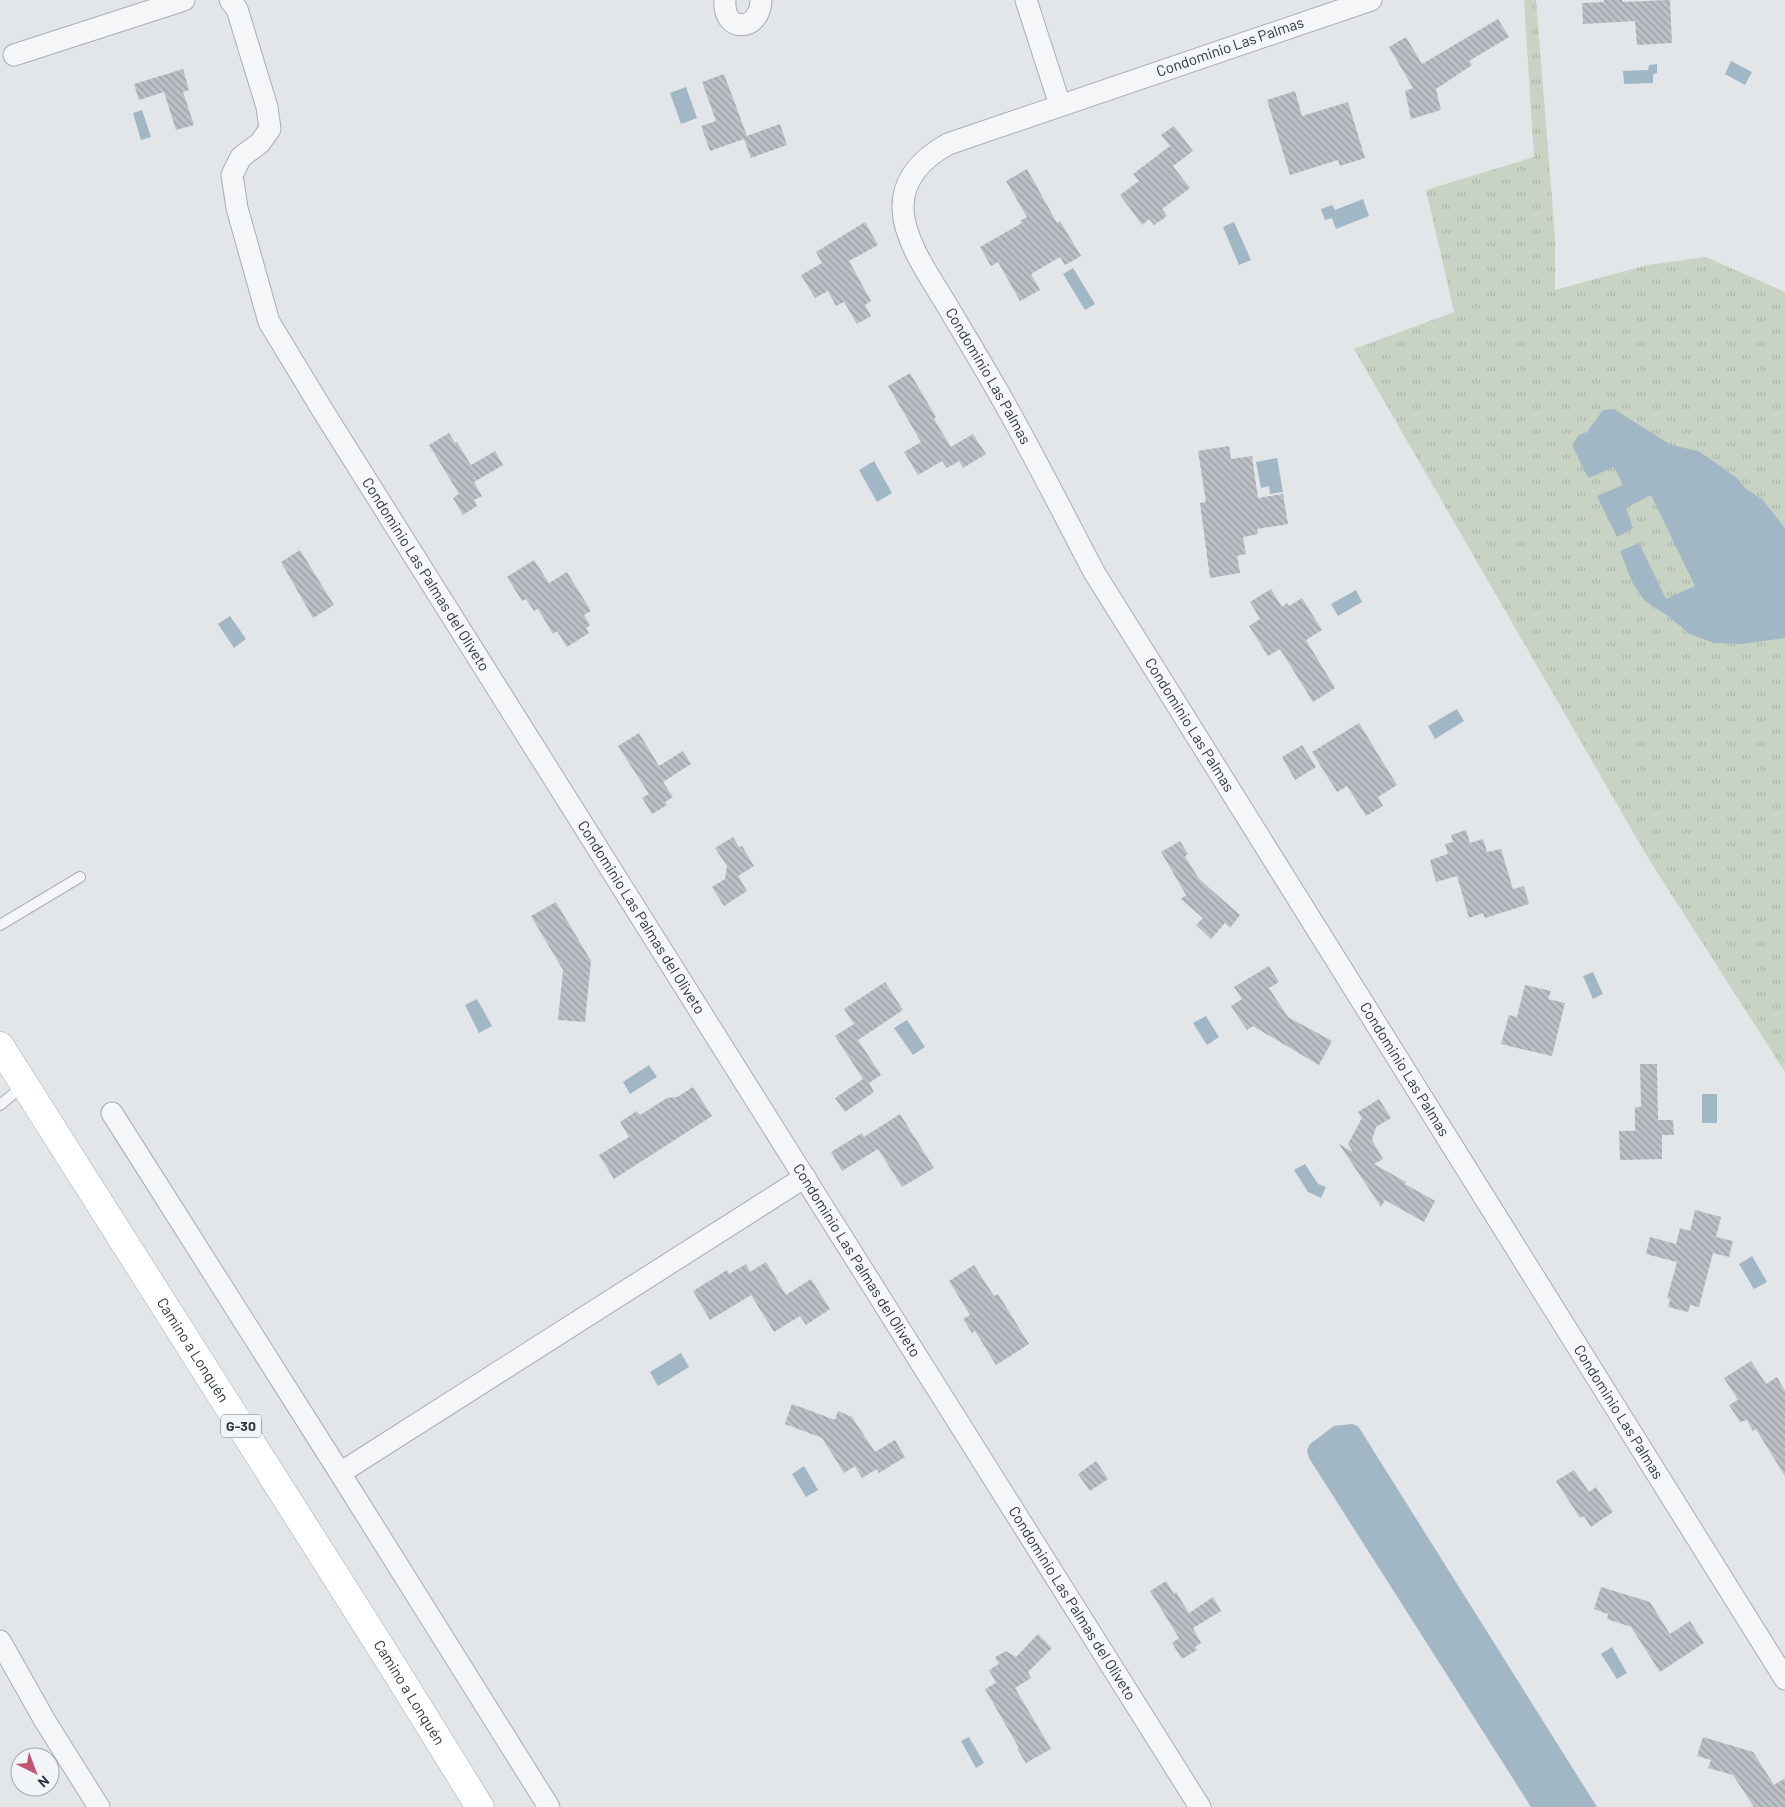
<svg xmlns="http://www.w3.org/2000/svg" width="1785" height="1807" font-family="Barlow,sans-serif">
	<style>
		.grass { fill: url(#grass-tufts) }
		.water { fill: #a1b7c6 }
		.building { fill: url(#building-back-hatch) }
		.lines { fill: none; stroke-linecap: round; stroke-linejoin: round }
		.service-casing { stroke: #a8adb3; stroke-width: 12 }
		.minor-casing { stroke: #a8adb3; stroke-width: 23 }
		.primary-casing { stroke: #a3acb4; stroke-width: 29 }
		.service { stroke: #f5f6f8; stroke-width: 10 }
		.minor { stroke: #f5f6f8; stroke-width: 21 }
		.primary { stroke: #fff; stroke-width: 28 }
		.labels { text-anchor: middle; stroke-width: 4; stroke-linejoin: round; paint-order: stroke }
		.shield { fill: #f2f5f7; stroke: #676f77; stroke-width: 1 }
		.shield-label { font-size: 14px; font-weight: bold; fill: #2c3540 }
		.street-label { font-size: 15px; fill: #2c3540; stroke: #f2f5f7 }
	</style>
	<defs>
		<pattern id="grass-tufts" width="24" height="20" patternUnits="userSpaceOnUse" patternTransform="scale(1.25)"><rect width="24" height="20" fill="#c9d3c4"/><path d="M3 7l-1-3M5 7V3M7 7l1-3M15 17l-1-3M17 17v-4M19 17l1-3" fill="none" stroke="#adb6a9"/></pattern>
		<pattern id="building-back-hatch" width="6" height="6" patternUnits="userSpaceOnUse" patternTransform="scale(1.25)"><rect width="6" height="6" fill="#bac0c6"/><path d="M-1 5l2 2M0 0l6 6M5-1l2 2" fill="none" stroke="#979da2"/></pattern>
	</defs>
	<rect width="100%" height="100%" fill="#e2e6e9"/>
	<polygon class="grass" points="1524,0 1536,0 1555,236 1555,290 1647,265 1706,257 1785,292 1785,1072 1648,858 1354,349 1454,312 1426,190 1534,157"/>
	<g class="water">
		<polygon points="1731,61 1752,72 1745,85 1725,74"/>
		<polygon points="1657,64 1657,73 1653,74 1653,83 1624,84 1623,71 1648,70 1649,65"/>
		<polygon points="686,87 697,118 681,124 670,93"/>
		<polygon points="142,110 151,137 141,140 133,113"/>
		<polygon points="1363,199 1369,216 1336,229 1332,218 1325,220 1321,209 1332,205 1335,210"/>
		<polygon points="1234,222 1251,260 1239,265 1223,227"/>
		<polygon points="1073,268 1095,304 1085,310 1063,274"/>
		<polygon points="1614,409 1671,445 1698,451 1709,458 1737,478 1746,489 1762,499 1785,528 1785,638 1740,644 1714,643 1690,634 1668,616 1645,601 1632,582 1620,551 1639,543 1666,599 1695,586 1651,495 1626,508 1633,528 1617,537 1597,496 1623,485 1614,467 1589,478 1584,470 1572,445 1579,435 1587,432 1603,410"/>
		<polygon points="1277,458 1283,492 1270,494 1269,486 1261,488 1256,462"/>
		<polygon points="874,461 892,493 877,502 859,470"/>
		<polygon points="1356,590 1362,602 1338,616 1331,604"/>
		<polygon points="230,616 246,639 234,648 218,624"/>
		<polygon points="1457,709 1464,721 1435,739 1428,726"/>
		<polygon points="1593,972 1603,994 1593,999 1583,976"/>
		<polygon points="477,999 492,1026 479,1033 465,1005"/>
		<polygon points="1206,1016 1219,1037 1207,1045 1193,1023"/>
		<polygon points="907,1020 925,1047 913,1055 894,1028"/>
		<polygon points="649,1065 657,1077 630,1094 623,1082"/>
		<rect x="1702" y="1094" width="15" height="29"/>
		<polygon points="1305,1164 1318,1184 1326,1187 1321,1198 1308,1192 1294,1170"/>
		<polygon points="1752,1256 1767,1282 1754,1289 1739,1264"/>
		<polygon points="681,1353 689,1367 658,1386 650,1372"/>
		<polygon points="1352,1424 1358,1426 1597,1807 1531,1807 1309,1458 1307,1450 1310,1444 1334,1426"/>
		<polygon points="804,1466 818,1490 806,1497 792,1474"/>
		<polygon points="1612,1647 1627,1673 1617,1679 1601,1654"/>
		<polygon points="969,1737 984,1763 976,1768 961,1741"/>
	</g>
	<g class="building">
		<polygon points="1604,0 1622,0 1623,2 1670,0 1672,43 1637,45 1635,21 1583,24 1582,3 1604,2"/>
		<polygon points="1498,19 1509,37 1469,61 1472,65 1436,89 1441,110 1411,119 1405,91 1413,88 1389,47 1406,37 1422,64"/>
		<polygon points="183,69 189,90 183,92 194,125 176,130 164,92 139,100 134,84"/>
		<polygon points="724,74 747,136 780,124 787,145 751,158 744,139 710,151 701,126 716,121 702,82"/>
		<polygon points="1295,91 1302,116 1348,102 1365,158 1340,166 1338,160 1290,175 1267,100"/>
		<polygon points="1174,126 1193,151 1173,166 1190,188 1162,209 1167,216 1154,225 1149,219 1142,225 1120,195 1139,181 1133,174 1170,146 1161,135"/>
		<polygon points="1027,169 1057,223 1060,221 1081,256 1065,265 1060,257 1031,274 1040,290 1020,301 998,262 991,266 980,247 1022,223 1020,221 1027,217 1006,181"/>
		<polygon points="865,222 878,245 849,261 871,301 865,305 871,316 857,324 844,302 836,306 828,291 815,298 801,275 822,263 816,252"/>
		<polygon points="910,373 936,417 934,419 951,447 973,434 986,454 963,468 959,461 947,468 942,461 918,475 904,452 921,442 888,386"/>
		<polygon points="449,433 455,443 457,442 471,465 495,451 503,465 474,482 482,496 474,500 477,506 463,515 453,498 459,494 429,445"/>
		<polygon points="1229,446 1231,459 1252,456 1258,498 1283,494 1288,524 1257,529 1258,534 1243,537 1246,554 1237,556 1240,573 1210,578 1200,503 1206,502 1198,451"/>
		<polygon points="300,550 334,605 313,618 281,562"/>
		<polygon points="534,560 549,583 567,572 591,611 584,615 590,625 586,628 589,633 567,647 557,631 553,634 538,609 534,611 526,599 522,601 507,577"/>
		<polygon points="1271,589 1282,607 1287,603 1289,606 1302,598 1322,630 1306,640 1335,688 1313,702 1280,649 1268,656 1249,626 1260,619 1250,602"/>
		<polygon points="1359,723 1397,785 1378,797 1383,806 1366,816 1347,786 1337,792 1312,752"/>
		<polygon points="639,733 659,766 683,751 691,764 663,782 673,797 665,802 667,805 652,814 642,798 649,794 618,746"/>
		<polygon points="1302,745 1316,767 1295,780 1282,757"/>
		<polygon points="1466,830 1470,843 1483,839 1487,852 1501,849 1513,889 1524,886 1529,904 1485,918 1483,913 1469,918 1457,876 1436,882 1430,860 1448,854 1445,844 1453,842 1451,835"/>
		<polygon points="733,837 739,847 742,846 754,866 738,876 747,891 724,906 712,887 725,879 727,866 715,848"/>
		<polygon points="1180,841 1188,854 1185,856 1199,879 1240,915 1230,928 1225,923 1211,939 1196,925 1203,918 1181,899 1186,895 1161,852"/>
		<polygon points="556,902 591,961 585,1022 558,1020 563,970 531,916"/>
		<polygon points="1269,966 1279,982 1269,988 1288,1017 1332,1041 1319,1065 1253,1026 1247,1030 1231,1006 1242,999 1234,987"/>
		<polygon points="885,982 903,1010 858,1040 881,1075 869,1083 874,1092 845,1112 835,1098 863,1079 835,1036 854,1024 844,1009"/>
		<polygon points="1525,985 1551,991 1548,999 1565,1003 1552,1056 1501,1044 1509,1015 1517,1017"/>
		<polygon points="1640,1064 1657,1064 1658,1120 1673,1120 1674,1135 1662,1135 1662,1159 1620,1160 1619,1131 1635,1131 1635,1107 1641,1107"/>
		<polygon points="693,1087 712,1116 614,1179 599,1155 629,1137 620,1122 637,1111 640,1115 667,1098 677,1097"/>
		<polygon points="1379,1099 1391,1118 1376,1127 1372,1140 1383,1159 1374,1164 1406,1182 1405,1184 1435,1201 1424,1222 1385,1200 1381,1207 1339,1144 1353,1152 1348,1144 1362,1118 1358,1112"/>
		<polygon points="900,1114 934,1168 902,1187 878,1149 842,1171 831,1152 862,1133 864,1137"/>
		<polygon points="1695,1210 1721,1217 1716,1237 1733,1241 1729,1257 1713,1253 1699,1307 1690,1305 1688,1312 1668,1307 1670,1299 1667,1298 1677,1262 1646,1254 1650,1237 1676,1244 1680,1228 1690,1231"/>
		<polygon points="766,1262 786,1295 811,1279 830,1309 806,1325 800,1316 774,1332 751,1295 710,1320 693,1291 727,1270 729,1274 746,1264 750,1272"/>
		<polygon points="974,1265 994,1296 998,1294 1029,1344 996,1365 975,1331 972,1333 963,1319 970,1315 949,1281"/>
		<polygon points="1751,1361 1766,1384 1777,1377 1785,1391 1785,1476 1756,1429 1753,1431 1747,1420 1740,1422 1729,1405 1738,1400 1724,1378"/>
		<polygon points="792,1404 835,1420 838,1411 852,1417 875,1452 895,1440 905,1457 879,1473 877,1469 862,1478 855,1466 844,1473 822,1438 785,1424"/>
		<polygon points="1096,1461 1108,1479 1090,1491 1078,1474"/>
		<polygon points="1574,1470 1589,1492 1596,1487 1613,1512 1591,1527 1584,1516 1580,1518 1556,1481"/>
		<polygon points="1166,1581 1174,1594 1176,1592 1189,1613 1213,1597 1221,1611 1193,1628 1201,1643 1195,1647 1197,1650 1182,1659 1172,1643 1179,1638 1150,1591"/>
		<polygon points="1601,1587 1650,1602 1670,1634 1690,1621 1704,1643 1660,1672 1631,1627 1607,1619 1608,1614 1594,1609"/>
		<polygon points="1038,1634 1052,1648 1028,1672 1031,1678 1015,1688 1051,1749 1026,1763 1017,1749 1019,1748 985,1689 996,1683 989,1670 999,1664 995,1657 1006,1651 1016,1657"/>
		<polygon points="1703,1737 1753,1752 1774,1785 1785,1778 1785,1807 1754,1807 1733,1775 1708,1768 1711,1760 1697,1756"/>
	</g>
	<g class="lines">
		<g class="service-casing">
			<g id="service">
				<polyline points="0,925 80,877"/>
				<polyline points="0,1105 24,1085"/>
			</g>
		</g>
		<g class="minor-casing">
			<g id="minor">
				<path id="s1" d="M 230,0 L 237,9 L 267,107 L 270,129 L 260,143 L 241,157 L 232,175 L 237,208 L 269,322 L 323,411 L 1200,1807"/>
				<path d="M 725,0 C 722,33 760,33 761,0"/>
				<polyline points="1026,0 1060,105"/>
				<path id="s2" d="M 1371,0 L 948,144 C 923,158 902,179 903,209 C 904,240 929,276 945,302 C 962,331 980,360 997,390 C 1031,449 1062,511 1094,572 L 1785,1679"/>
				<polyline points="14,55 184,0"/>
				<polyline points="112,1113 340,1473 549,1807"/>
				<polyline points="340,1473 805,1177"/>
				<polyline points="0,1641 45,1721 99,1807"/>
			</g>
		</g>
		<g class="primary-casing">
			<g id="primary">
				<path id="s3" d="M 0,1046 L 392,1665 L 480,1807"/>
			</g>
		</g>
		<use href="#service" class="service"/>
		<use href="#minor" class="minor"/>
		<use href="#primary" class="primary"/>
	</g>
	<g class="labels">
		<rect class="shield" x="221" y="1414.5" width="40" height="23" rx="4"/>
		<g class="shield-label">
			<text x="241" y="1431">G-30</text>
		</g>
		<g class="street-label">
			<text transform="translate(1230 47) rotate(-19)" y="5">Condominio Las Palmas</text>
			<text dy="5" stroke="none"><textPath href="#s2" startOffset="719">Condominio Las Palmas</textPath></text>
			<text dy="5" stroke="none"><textPath href="#s1" startOffset="646">Condominio Las Palmas del Oliveto</textPath></text>
			<text dy="5" stroke="none"><textPath href="#s2" startOffset="1122">Condominio Las Palmas</textPath></text>
			<text dy="5" stroke="none"><textPath href="#s1" startOffset="1051">Condominio Las Palmas del Oliveto</textPath></text>
			<text dy="5" stroke="none"><textPath href="#s2" startOffset="1528">Condominio Las Palmas</textPath></text>
			<text dy="5" stroke="none"><textPath href="#s1" startOffset="1456">Condominio Las Palmas del Oliveto</textPath></text>
			<text dy="5" stroke="none"><textPath href="#s3" startOffset="360">Camino a Lonquén</textPath></text>
			<text dy="5" stroke="none"><textPath href="#s2" startOffset="1932">Condominio Las Palmas</textPath></text>
			<text dy="5" stroke="none"><textPath href="#s1" startOffset="1861">Condominio Las Palmas del Oliveto</textPath></text>
			<text dy="5" stroke="none"><textPath href="#s3" startOffset="765">Camino a Lonquén</textPath></text>
		</g>
	</g>
	<g transform="translate(35 1772) rotate(138)"><circle r="24" fill="#f2f5f7" stroke="#a3a8ae"/>
	<path d="M0-4L9 19L0 12L-9 19Z" fill="#c35370"/>
	<text y="-8" font-size="14" font-weight="bold" text-anchor="middle" fill="#2c3540">N</text>
	</g>
</svg>
